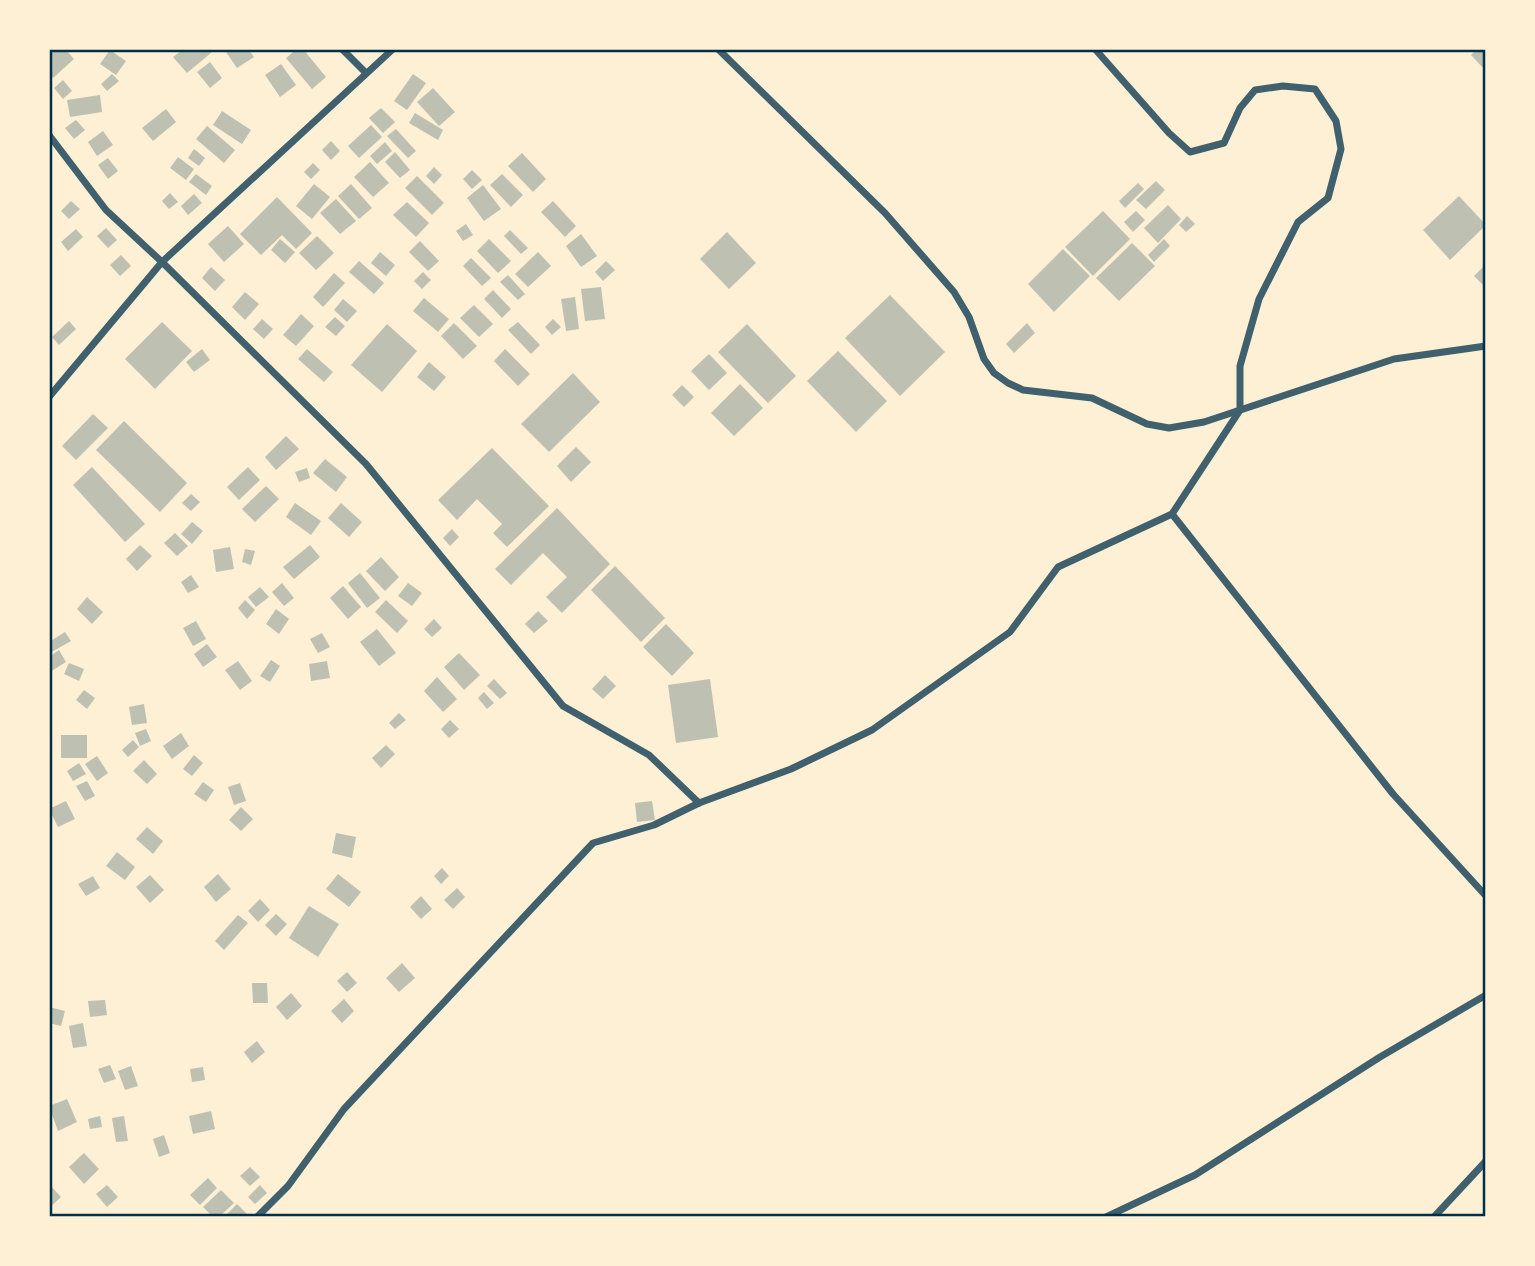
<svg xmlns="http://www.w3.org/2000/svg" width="1535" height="1266" font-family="'Source Serif 4',serif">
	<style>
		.building { fill: #bec0b2 }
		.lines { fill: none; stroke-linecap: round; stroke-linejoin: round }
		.minor { stroke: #3f606c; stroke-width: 7 }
		.neatline { fill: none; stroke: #003049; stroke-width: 2.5 }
	</style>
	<rect width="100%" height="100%" fill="#fdf0d5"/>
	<g class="building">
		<polygon points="56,49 65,49 74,59 53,78 49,73 49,56"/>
		<polygon points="184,49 209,49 212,52 187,73 173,57"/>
		<polygon points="224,49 248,49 254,57 237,68"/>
		<polygon points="297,49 303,49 326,77 312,89 286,58"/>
		<polygon points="1477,49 1486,49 1486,71 1471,55"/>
		<polygon points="110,50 126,61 116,75 100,64"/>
		<polygon points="210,62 222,78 210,88 197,72"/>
		<polygon points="281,64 296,85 280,97 265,75"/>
		<polygon points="112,74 119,81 107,91 101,84"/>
		<polygon points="413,74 426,83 407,110 394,101"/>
		<polygon points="63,80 72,91 63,99 54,88"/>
		<polygon points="433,88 455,112 439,126 417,102"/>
		<polygon points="100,95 102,112 70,117 67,100"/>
		<polygon points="381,108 395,122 383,133 369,118"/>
		<polygon points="166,109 176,122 153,141 142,128"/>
		<polygon points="222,111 251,130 242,144 213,125"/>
		<polygon points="415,113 443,130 438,140 409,123"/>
		<polygon points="76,120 85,130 74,139 65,128"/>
		<polygon points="371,125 382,137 359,158 348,146"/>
		<polygon points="207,126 235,150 224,163 196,139"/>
		<polygon points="396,129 416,151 408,158 387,136"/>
		<polygon points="103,131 113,145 97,156 88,142"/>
		<polygon points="331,141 340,151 331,160 322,150"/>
		<polygon points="385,142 392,151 377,164 370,156"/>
		<polygon points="194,149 205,158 199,166 188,158"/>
		<polygon points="395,152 410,170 400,178 385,162"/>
		<polygon points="522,153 546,179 533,192 508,166"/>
		<polygon points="178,157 194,169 186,180 170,168"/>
		<polygon points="108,158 118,171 108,179 98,165"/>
		<polygon points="370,162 389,183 373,197 354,177"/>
		<polygon points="313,163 320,170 311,179 304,172"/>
		<polygon points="434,167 442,175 434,184 426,176"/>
		<polygon points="472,170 482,180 472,189 463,179"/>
		<polygon points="196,174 212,186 206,195 189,182"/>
		<polygon points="502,174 523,195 511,207 490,185"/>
		<polygon points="417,176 444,203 432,215 405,188"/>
		<polygon points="1156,181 1165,190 1146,209 1136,200"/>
		<polygon points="1138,183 1144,189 1125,208 1119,201"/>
		<polygon points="314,184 330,197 312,219 296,206"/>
		<polygon points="351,184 372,208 359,219 338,196"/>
		<polygon points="483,185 501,209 484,221 467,198"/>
		<polygon points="170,193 178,202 169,209 162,201"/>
		<polygon points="194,194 202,203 188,215 181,206"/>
		<polygon points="1459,196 1486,225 1450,260 1423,230"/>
		<polygon points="277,197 312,233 296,249 282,235 261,255 240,234"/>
		<polygon points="336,199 356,221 340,234 320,213"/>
		<polygon points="71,201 80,209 69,219 61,211"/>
		<polygon points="553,201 576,226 565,237 541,212"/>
		<polygon points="407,202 429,223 416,237 393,215"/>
		<polygon points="1168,205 1181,219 1158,243 1144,228"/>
		<polygon points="1103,211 1130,239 1093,276 1065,247"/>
		<polygon points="1136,211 1145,220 1133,232 1124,222"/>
		<polygon points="1187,216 1195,224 1186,232 1179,225"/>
		<polygon points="466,224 473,235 463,241 456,231"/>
		<polygon points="228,226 244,244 224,262 208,244"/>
		<polygon points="106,228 117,240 108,248 97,236"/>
		<polygon points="76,229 83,237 68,251 61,242"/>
		<polygon points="510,230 528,248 521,254 504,236"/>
		<polygon points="727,232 756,263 729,289 700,259"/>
		<polygon points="581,234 597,256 581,267 566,246"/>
		<polygon points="317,236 334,253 316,270 299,253"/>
		<polygon points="280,239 295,252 285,263 271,250"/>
		<polygon points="489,239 511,261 498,273 477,251"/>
		<polygon points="1164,239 1170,246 1154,262 1148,255"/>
		<polygon points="420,241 439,261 428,271 409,252"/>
		<polygon points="1132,243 1155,266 1119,301 1096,278"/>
		<polygon points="1063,249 1090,276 1054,312 1028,284"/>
		<polygon points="380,252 395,265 386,276 371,263"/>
		<polygon points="538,252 551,266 528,287 515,274"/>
		<polygon points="121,255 131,266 120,276 110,265"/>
		<polygon points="471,258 491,278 482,286 463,266"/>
		<polygon points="359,261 384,283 374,294 349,272"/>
		<polygon points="606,261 615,270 603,281 595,272"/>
		<polygon points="1484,266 1486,268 1486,288 1474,276"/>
		<polygon points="211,267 225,280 215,291 202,278"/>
		<polygon points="423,272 431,280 422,289 414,281"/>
		<polygon points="334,273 345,283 323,307 313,297"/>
		<polygon points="508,275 525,294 518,300 500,282"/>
		<polygon points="601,287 605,319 585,321 581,289"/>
		<polygon points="493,290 511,309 502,318 484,299"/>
		<polygon points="245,292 259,304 245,320 232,307"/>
		<polygon points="890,295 945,352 900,396 845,338"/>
		<polygon points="575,297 579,329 566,331 561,299"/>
		<polygon points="424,298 449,319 438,332 413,311"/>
		<polygon points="343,299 357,311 347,322 334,310"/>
		<polygon points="474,305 493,324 479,337 460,318"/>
		<polygon points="301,314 314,326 296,346 283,335"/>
		<polygon points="335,317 345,326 336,336 325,327"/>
		<polygon points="262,319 273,329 264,339 253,329"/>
		<polygon points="553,319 561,327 552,335 545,327"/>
		<polygon points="69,321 76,329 59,345 52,337"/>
		<polygon points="162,322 192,351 155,389 125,359"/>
		<polygon points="518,322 540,345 531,354 508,330"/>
		<polygon points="454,323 477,346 463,359 441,336"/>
		<polygon points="1027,323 1035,333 1014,353 1006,344"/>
		<polygon points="387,324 417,351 382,392 351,365"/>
		<polygon points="747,324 796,376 768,403 718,352"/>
		<polygon points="202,349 210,360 194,372 186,362"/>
		<polygon points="307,349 333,372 324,382 298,359"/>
		<polygon points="505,349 530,374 518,386 494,361"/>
		<polygon points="838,351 887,401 856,432 807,381"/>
		<polygon points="709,354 727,373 709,390 691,371"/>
		<polygon points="429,362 446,377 434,391 417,377"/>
		<polygon points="573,373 600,402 549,452 521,424"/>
		<polygon points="740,384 763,408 734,436 711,413"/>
		<polygon points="682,385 694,397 684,407 672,395"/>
		<polygon points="93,414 108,428 76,460 62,446"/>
		<polygon points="124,421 187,483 160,512 96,450"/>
		<polygon points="286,436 299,449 276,470 265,457"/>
		<polygon points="576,447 591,462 571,482 557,466"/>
		<polygon points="492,448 549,506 507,547 493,533 502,524 477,499 457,520 438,500"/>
		<polygon points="325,459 347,477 336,492 313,473"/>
		<polygon points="92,467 145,524 125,542 73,485"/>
		<polygon points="248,467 260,480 239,500 227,487"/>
		<polygon points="307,468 310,478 299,482 295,472"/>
		<polygon points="266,486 279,499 255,522 242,509"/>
		<polygon points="191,494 200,502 191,511 182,503"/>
		<polygon points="295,503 321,521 311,535 286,517"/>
		<polygon points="341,503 362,522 349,537 328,518"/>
		<polygon points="557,508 610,564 562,613 546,597 567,577 543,553 511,585 495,569"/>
		<polygon points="192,522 203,531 192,544 181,534"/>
		<polygon points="452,529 459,537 450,546 443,538"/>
		<polygon points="175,533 188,546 177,556 164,543"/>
		<polygon points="140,545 152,556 137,571 126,559"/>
		<polygon points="310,545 320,557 294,579 283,567"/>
		<polygon points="230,547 234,569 216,572 213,550"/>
		<polygon points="245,549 255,551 251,565 242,562"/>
		<polygon points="381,557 399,577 385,591 366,571"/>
		<polygon points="615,566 665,618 641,642 591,590"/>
		<polygon points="360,573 380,598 367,608 348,583"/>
		<polygon points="191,575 199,587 188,593 181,582"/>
		<polygon points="282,583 294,598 284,606 272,592"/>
		<polygon points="408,583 422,593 412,606 398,596"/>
		<polygon points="343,586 361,607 348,619 330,598"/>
		<polygon points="260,587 269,597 256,607 248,597"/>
		<polygon points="87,597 103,612 92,624 77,609"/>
		<polygon points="245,600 255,610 247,619 238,608"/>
		<polygon points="386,600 408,621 397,633 375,612"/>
		<polygon points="276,609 289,619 279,634 266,624"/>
		<polygon points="538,611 548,621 534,633 525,624"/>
		<polygon points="434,619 442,628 432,637 424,629"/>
		<polygon points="196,621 206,639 193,646 183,628"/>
		<polygon points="666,624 694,653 672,676 643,647"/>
		<polygon points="377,629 396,653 379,666 360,642"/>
		<polygon points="65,632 71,641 50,653 49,642"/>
		<polygon points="322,633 330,647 318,653 310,639"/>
		<polygon points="207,644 217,657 203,667 194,654"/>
		<polygon points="59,650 66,662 50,672 49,657"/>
		<polygon points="459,653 480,675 464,690 444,667"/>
		<polygon points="271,660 280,666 270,682 260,676"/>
		<polygon points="238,661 252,681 240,690 225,670"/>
		<polygon points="327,661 330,678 311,681 309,664"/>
		<polygon points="69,663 84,669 79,681 64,674"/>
		<polygon points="605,675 616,686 603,699 592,689"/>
		<polygon points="437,677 457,699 443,712 424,691"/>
		<polygon points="494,679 507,693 500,699 487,686"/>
		<polygon points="710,679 718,737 676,743 668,685"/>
		<polygon points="84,690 95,698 87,709 76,700"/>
		<polygon points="484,692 494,703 487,709 478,698"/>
		<polygon points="144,704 147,723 132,725 129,707"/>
		<polygon points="399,713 406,720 395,729 389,723"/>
		<polygon points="450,720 459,729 449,738 441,729"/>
		<polygon points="146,729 151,741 140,746 135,733"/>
		<polygon points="181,733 189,746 172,759 163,746"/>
		<rect x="61" y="735" width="26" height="23"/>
		<polygon points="133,740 139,747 128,757 122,750"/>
		<polygon points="386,745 395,754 381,768 372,758"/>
		<polygon points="194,755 203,763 192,776 183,769"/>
		<polygon points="97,756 108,773 97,781 85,764"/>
		<polygon points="144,760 157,774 147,784 133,771"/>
		<polygon points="79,763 86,774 73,781 67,771"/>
		<polygon points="87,781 95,796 85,801 76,786"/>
		<polygon points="203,782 214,790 206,802 194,794"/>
		<polygon points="240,783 246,801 234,805 228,787"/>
		<polygon points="66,801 75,819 58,827 49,809"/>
		<polygon points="652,801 655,820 637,822 635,803"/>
		<polygon points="241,807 253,819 241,831 229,820"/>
		<polygon points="147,827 163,841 153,854 136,839"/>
		<polygon points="336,833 356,837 352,858 332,853"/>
		<polygon points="117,852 135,867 125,880 106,866"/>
		<polygon points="442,868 449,876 441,884 434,876"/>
		<polygon points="218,874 231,889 216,902 204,887"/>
		<polygon points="338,874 361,892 349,907 326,889"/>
		<polygon points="150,875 164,890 150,903 136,887"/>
		<polygon points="93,876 100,888 86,896 78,884"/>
		<polygon points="457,888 465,897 453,909 444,900"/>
		<polygon points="421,896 432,909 421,919 410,907"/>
		<polygon points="260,899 270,910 258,922 248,911"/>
		<polygon points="309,906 339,924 318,957 289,938"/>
		<polygon points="276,914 287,924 276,936 265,925"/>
		<polygon points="238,915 248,923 224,950 215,941"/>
		<polygon points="402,963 415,978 399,992 386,978"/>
		<polygon points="347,972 357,983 347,992 337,981"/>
		<polygon points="252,983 267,983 268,1003 253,1003"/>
		<polygon points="291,993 302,1006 287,1020 276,1007"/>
		<polygon points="344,999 354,1011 342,1023 331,1011"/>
		<polygon points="105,1000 107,1015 90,1017 88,1001"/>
		<polygon points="49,1007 65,1011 61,1026 49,1023"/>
		<polygon points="83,1023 87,1046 73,1048 69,1026"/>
		<polygon points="257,1041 265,1052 252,1063 244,1052"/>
		<polygon points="110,1065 116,1079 104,1083 98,1069"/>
		<polygon points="131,1066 138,1086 125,1090 118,1071"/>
		<polygon points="203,1067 205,1080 192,1082 190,1069"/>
		<polygon points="67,1099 77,1122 58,1131 49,1106"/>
		<polygon points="211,1111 215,1129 193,1134 189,1116"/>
		<polygon points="100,1116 102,1127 90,1129 88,1119"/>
		<polygon points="124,1116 128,1141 116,1142 112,1118"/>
		<polygon points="164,1135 170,1153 159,1157 153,1139"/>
		<polygon points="84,1153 99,1169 84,1184 69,1167"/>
		<polygon points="250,1167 260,1177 250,1186 240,1176"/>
		<polygon points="208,1178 217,1188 200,1205 190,1195"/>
		<polygon points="49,1184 61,1197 49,1208"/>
		<polygon points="107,1185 118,1197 107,1207 96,1194"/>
		<polygon points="260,1185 267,1193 255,1204 248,1197"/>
		<polygon points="221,1190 234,1203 219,1217 213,1217 203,1207"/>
		<polygon points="237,1204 248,1215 246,1217 224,1217"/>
	</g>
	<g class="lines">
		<g class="minor">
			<polyline points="342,49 366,73"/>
			<polyline points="718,49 885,213 954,292 969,317 984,359 994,373 1008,383 1023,390 1092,398 1147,424 1169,428 1204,422 1394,359 1486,346"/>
			<polyline points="49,135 106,210 162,262 366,464 563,706 649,755 699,803"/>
			<polyline points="49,397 162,262 393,49"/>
			<polyline points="1172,514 1393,794 1486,896"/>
			<polyline points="257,1217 288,1186 344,1109 593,843 654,825 699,803 791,769 872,730 1010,632 1058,567 1172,514 1240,410 1240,366 1259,299 1298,222 1328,198 1341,149 1336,121 1315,89 1283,86 1255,90 1240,108 1224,143 1190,152 1169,133 1095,49"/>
			<polyline points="1106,1217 1195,1175 1380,1057 1486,995"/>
			<polyline points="1434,1217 1486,1161"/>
		</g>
	</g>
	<rect width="1535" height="1266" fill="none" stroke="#fdf0d5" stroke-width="102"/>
	<rect x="51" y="51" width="1433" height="1164" class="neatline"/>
</svg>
